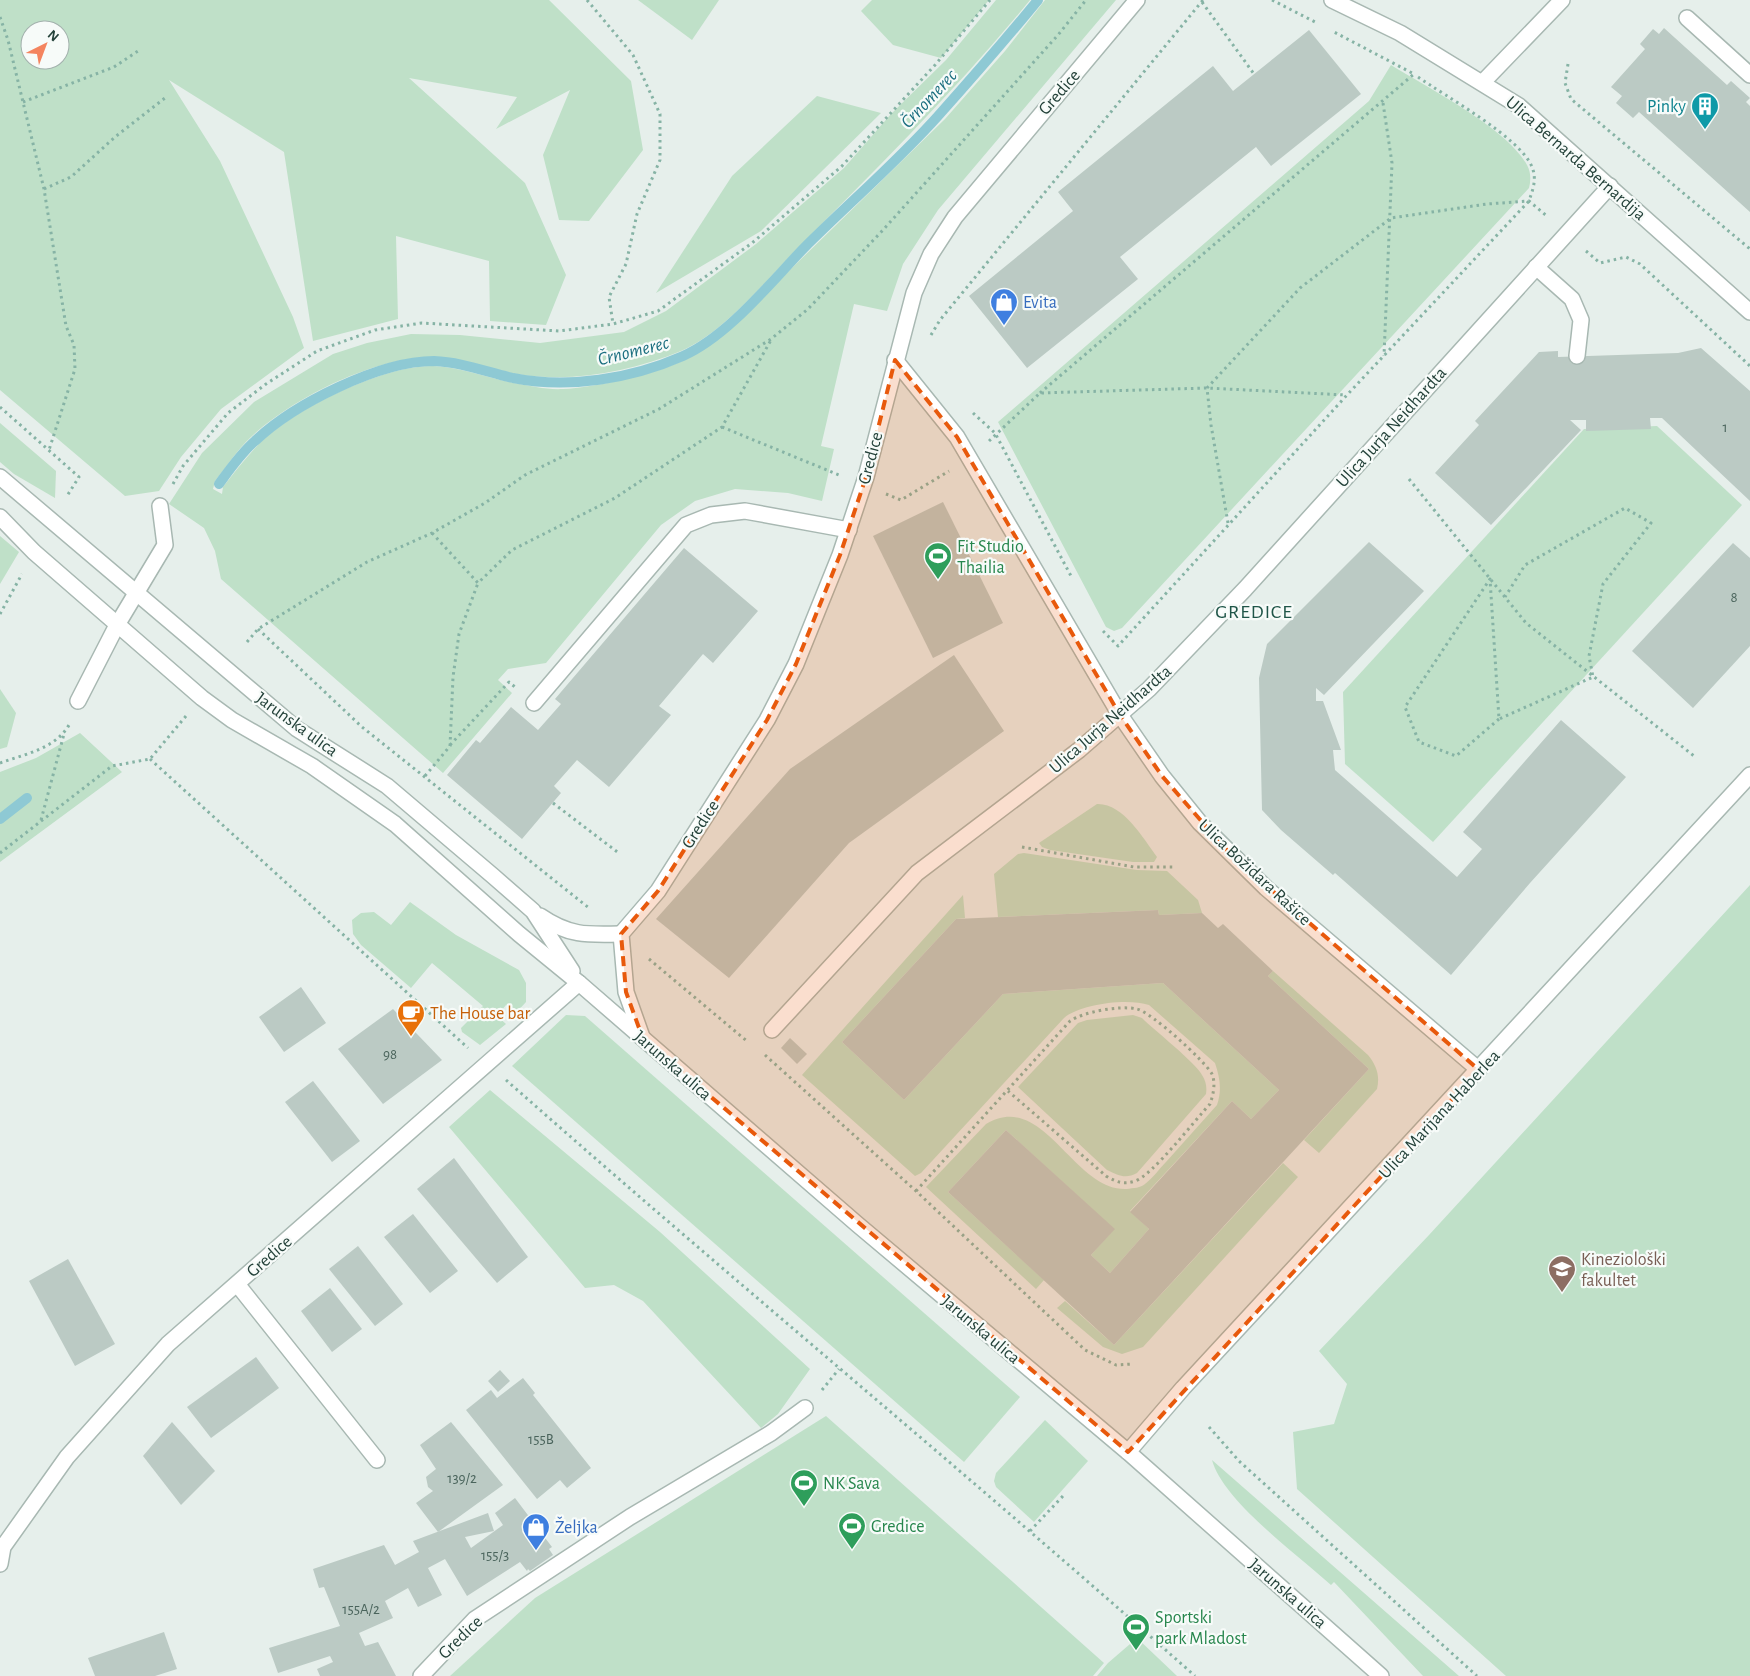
<svg xmlns="http://www.w3.org/2000/svg" width="1750" height="1676" font-family="'Alegreya Sans',sans-serif">
	<style>
		.green { fill: #bfe0c8; fill-rule: evenodd }
		.lines { fill: none; stroke-linecap: round; stroke-linejoin: round }
		.stream { stroke: #8ec9d4; stroke-width: 10 }
		.building { fill: #bbcac4 }
		.minor-casing { stroke: #a8b8b2; stroke-width: 18 }
		.path { stroke: #86b3a5; stroke-width: 3; stroke-dasharray: 2.5 4; stroke-linecap: butt }
		.minor { stroke: #fff; stroke-width: 15 }
		.marked { fill: #e8590c; fill-opacity: 0.2; stroke: #e8590c; stroke-width: 4; stroke-dasharray: 10 6; stroke-linejoin: round }
		.labels { text-anchor: middle; stroke-width: 4.5; stroke-linejoin: round; paint-order: stroke }
		.number-label { font-size: 15px; fill: #4a645c }
		.street-label { font-size: 18px; fill: #24423a; stroke: #f7fbf9 }
		.culture-label { font-size: 18px; fill: #0d838f; stroke: #f7fbf9; text-anchor: end }
		.shop-label { font-size: 18px; fill: #366cbe; stroke: #f7fbf9; text-anchor: start }
		.leisure-label { font-size: 18px; fill: #27864d; stroke: #f7fbf9; text-anchor: start }
		.food-label { font-size: 18px; fill: #c56008; stroke: #f7fbf9; text-anchor: start }
		.education-label { font-size: 18px; fill: #785e54; stroke: #f7fbf9; text-anchor: start }
		.water-label { font-size: 19px; font-style: italic; fill: #1c6f80; stroke: #f7fbf9 }
		.quarter-label { font-size: 20px; letter-spacing: 1px; fill: #1f5548; stroke: #f7fbf9 }
	</style>
	<rect width="100%" height="100%" fill="#e6efeb"/>
	<g class="green">
		<path d="M 0,0 L 549,0 L 631,81 L 643,150 L 589,221 L 559,220 L 543,155 L 570,90 L 496,129 L 517,97 L 409,78 L 525,183 L 566,275 L 546,325 L 490,321 L 489,261 L 396,236 L 398,319 L 313,341 L 284,152 L 169,80 L 220,161 L 293,317 L 304,348 L 221,409 L 181,457 L 159,491 L 125,496 L 0,390 ZM 30,30 L 60,30 L 60,60 L 30,60 Z"/>
		<polygon points="638,0 719,0 692,40"/>
		<polygon points="872,0 989,0 941,58 893,45 861,11"/>
		<path d="M 996,0 L 1030,0 C 958,88 878,167 798,248 C 765,281 724,333 681,351 C 630,372 572,383 517,374 C 489,369 461,357 433,357 C 374,357 293,398 251,437 C 237,450 227,466 215,481 L 213,489 L 222,494 L 223,487 C 234,473 245,459 257,446 C 291,410 383,365 433,366 C 461,367 487,378 514,383 C 530,386 548,390 563,389 C 593,388 662,373 688,358 C 700,352 711,343 722,336 L 945,119 L 1005,51 L 1045,0 L 1116,0 L 938,210 L 903,264 L 887,311 L 854,304 L 821,446 L 834,449 L 822,501 L 788,493 L 735,489 L 695,501 L 661,525 L 546,663 L 508,669 L 498,680 L 512,693 L 443,773 L 221,579 L 215,551 L 204,528 L 169,504 L 202,453 L 254,402 L 333,354 L 367,343 L 411,334 L 460,335 L 540,343 L 624,332 L 666,311 L 756,244 L 844,168 L 891,114 L 946,60 Z"/>
		<path d="M 1391,65 C 1428,88 1507,128 1527,165 C 1531,172 1531,180 1529,188 L 1122,628 L 1114,631 L 1106,627 L 998,422 L 1369,101 Z"/>
		<polygon points="817,96 881,113 761,231 656,293 732,176"/>
		<polygon points="0,423 56,471 55,498 14,474 0,462"/>
		<polygon points="1657,426 1742,505 1433,842 1345,764 1343,692 1584,429"/>
		<polygon points="0,536 19,552 0,584"/>
		<polygon points="0,689 16,713 7,747 0,749"/>
		<polygon points="80,733 122,772 0,862 0,772 36,758"/>
		<path d="M 1097,804 C 1123,803 1143,838 1157,857 L 1154,862 L 1133,862 L 1050,850 L 1042,847 L 1039,843 Z"/>
		<polygon points="1024,853 1137,870 1167,871 1198,900 1202,913 1159,915 1158,910 998,917 994,874 1018,854"/>
		<polygon points="1750,885 1750,1676 1506,1676 1297,1489 1293,1432 1334,1424 1347,1384 1319,1351 1429,1235"/>
		<path d="M 963,895 L 965,918 L 956,919 L 842,1042 L 904,1100 L 1003,994 L 1163,983 L 1279,1090 L 1251,1119 L 1232,1101 L 1130,1211 L 1149,1229 L 1110,1273 L 1091,1255 L 1114,1229 L 1006,1130 L 948,1192 L 1044,1280 L 1036,1289 L 926,1187 L 986,1124 C 1044,1089 1073,1192 1127,1189 C 1133,1188 1141,1188 1145,1184 C 1153,1178 1159,1169 1166,1162 C 1183,1143 1200,1124 1217,1105 C 1222,1090 1220,1078 1215,1063 L 1149,1005 C 1127,998 1081,1004 1064,1018 L 921,1173 L 915,1176 L 802,1075 Z"/>
		<polygon points="410,902 456,935 519,970 526,983 526,1002 515,1014 506,1005 497,1016 506,1024 480,1045 462,1032 461,1028 483,1006 432,963 411,988 361,945 353,934 352,920 361,913 374,912 391,925"/>
		<path d="M 1273,971 L 1368,1055 C 1377,1066 1380,1076 1377,1089 L 1319,1153 L 1304,1140 L 1369,1069 L 1268,976 Z"/>
		<polygon points="566,1015 585,1016 1020,1397 964,1462 512,1066"/>
		<path d="M 1133,1015 L 1142,1018 C 1155,1031 1195,1062 1202,1075 C 1206,1081 1207,1087 1206,1094 L 1137,1173 C 1126,1179 1119,1176 1107,1170 L 1018,1087 L 1078,1023 L 1087,1020 Z"/>
		<polygon points="490,1090 660,1232 810,1369 778,1414 761,1428 643,1301 614,1285 585,1288 449,1127"/>
		<polygon points="1283,1163 1298,1177 1143,1347 1122,1354 1103,1347 1057,1308 1065,1301 1114,1345"/>
		<polygon points="826,1416 1104,1663 1093,1676 450,1676 535,1598"/>
		<polygon points="1045,1420 1088,1461 1034,1522 996,1487 994,1481 996,1473"/>
		<path d="M 1212,1460 L 1459,1676 L 1423,1676 L 1334,1582 L 1331,1585 C 1298,1555 1223,1501 1212,1460 Z"/>
		<polygon points="1137,1638 1177,1676 1097,1676 1108,1663"/>
	</g>
	<g class="lines">
		<g class="stream">
			<path d="M 219,484 C 230,469 241,453 255,441 C 294,404 379,361 434,361 C 461,362 487,372 513,378 C 568,389 631,379 683,356 C 728,336 770,283 804,248 C 848,204 897,162 938,116 C 972,78 1006,39 1038,0"/>
			<polyline points="0,819 27,798"/>
		</g>
	</g>
	<g class="building">
		<polygon points="1664,28 1727,85 1731,81 1750,98 1746,102 1750,106 1750,212 1639,112 1633,118 1616,103 1622,96 1611,87 1645,49 1640,44 1653,29 1659,34"/>
		<polygon points="1309,30 1361,94 1271,166 1256,147 1120,257 1138,279 1027,368 969,296 1073,211 1058,192 1213,66 1233,91"/>
		<polygon points="1701,348 1750,391 1750,501 1662,418 1650,418 1651,429 1586,431 1586,420 1570,420 1581,430 1491,525 1435,473 1479,425 1475,421 1539,352 1558,351 1558,357 1678,353"/>
		<polygon points="943,502 1003,623 933,658 873,536"/>
		<polygon points="1369,542 1424,591 1324,695 1316,688 1316,701 1323,701 1341,750 1333,750 1335,770 1457,877 1482,849 1463,832 1561,720 1626,777 1530,883 1451,975 1335,873 1333,875 1281,830 1262,810 1259,678 1267,644"/>
		<polygon points="1733,543 1750,558 1750,646 1693,708 1632,651"/>
		<polygon points="684,548 758,611 713,663 703,654 659,706 671,715 609,787 577,760 554,786 561,793 522,839 447,775 476,740 480,743 511,707 538,730 561,704 555,699"/>
		<polygon points="954,655 1004,731 849,843 729,978 656,919 790,769"/>
		<polygon points="1158,910 1159,915 1202,913 1218,928 1223,924 1273,971 1268,976 1369,1069 1114,1345 948,1192 1006,1130 1115,1229 1091,1255 1110,1273 1149,1229 1130,1212 1232,1101 1251,1119 1279,1090 1163,983 1003,994 904,1100 842,1042 956,919"/>
		<polygon points="301,987 326,1023 284,1052 259,1017"/>
		<polygon points="393,1009 442,1060 383,1104 338,1049"/>
		<polygon points="790,1038 807,1054 797,1064 781,1048"/>
		<polygon points="313,1081 360,1141 332,1162 285,1102"/>
		<polygon points="454,1158 528,1257 497,1283 417,1189"/>
		<polygon points="413,1214 458,1271 430,1293 384,1237"/>
		<polygon points="358,1246 403,1304 375,1326 329,1269"/>
		<polygon points="68,1259 115,1344 75,1366 29,1281"/>
		<polygon points="330,1288 362,1329 332,1352 301,1311"/>
		<polygon points="256,1357 279,1388 211,1438 187,1407"/>
		<polygon points="500,1370 510,1381 498,1392 488,1381"/>
		<polygon points="523,1378 535,1393 533,1395 591,1468 567,1488 560,1480 537,1499 466,1410 491,1390 497,1398"/>
		<polygon points="172,1422 215,1471 181,1505 143,1456"/>
		<polygon points="451,1422 503,1485 438,1532 416,1503 433,1491 428,1487 426,1477 436,1469 420,1445"/>
		<polygon points="515,1498 552,1547 549,1549 553,1555 530,1571 528,1569 527,1571 520,1562 467,1596 445,1559 428,1568 442,1595 418,1607 408,1588 385,1601 393,1618 359,1633 365,1646 378,1642 396,1676 320,1676 317,1669 333,1662 330,1656 278,1673 269,1648 340,1626 324,1587 319,1588 313,1569 384,1545 395,1565 419,1552 413,1541 488,1513 494,1531 465,1537 471,1548 503,1525 495,1513"/>
		<polygon points="164,1632 177,1669 155,1676 95,1676 88,1658"/>
	</g>
	<g class="lines">
		<g class="minor-casing">
			<g id="minor">
				<polyline points="1332,0 1400,33 1519,106 1750,312"/>
				<polyline points="1687,18 1750,75"/>
				<polyline points="1483,82 1562,0"/>
				<polyline points="1536,267 1572,299 1581,320 1577,356"/>
				<polyline points="895,360 957,437 1120,715 1162,776 1200,823 1266,888 1479,1070"/>
				<polyline points="0,477 297,729 387,786 493,876 533,911 572,971"/>
				<polyline points="0,517 34,552 202,698 232,720 312,766 395,824 519,934 579,983 857,1224 1128,1452 1381,1676"/>
				<polyline points="78,701 117,625 165,545 160,506"/>
				<polyline points="534,703 686,525 711,515 745,511 849,530"/>
				<path d="M 540,916 C 569,936 587,935 621,934"/>
				<polyline points="772,1030 917,873 1079,750 1149,689 1245,589 1610,186"/>
				<polyline points="642,1037 626,992 621,934 658,891 767,720 796,664 840,555 866,477 914,293 931,254 955,217 1137,0"/>
				<polyline points="237,1284 377,1460"/>
				<polyline points="1128,1452 1183,1388 1750,775"/>
				<polyline points="0,1564 3,1547 67,1457 168,1344 579,983"/>
				<polyline points="421,1676 475,1619 630,1517 771,1433 805,1408"/>
			</g>
		</g>
		<g class="path">
			<polyline points="587,0 633,55 660,114 660,160 637,214 626,264 609,297 613,324"/>
			<polyline points="1272,0 1317,23"/>
			<polyline points="1202,2 1254,74"/>
			<polyline points="0,17 8,40 44,189 66,326 74,345 75,369 49,450"/>
			<polyline points="1568,64 1565,83 1571,99 1750,249"/>
			<polyline points="23,102 114,67 138,51"/>
			<polyline points="1383,103 1392,163 1384,356"/>
			<polyline points="44,189 71,177 115,137 165,98"/>
			<polyline points="1586,251 1600,263 1626,257 1640,264 1750,366"/>
			<polyline points="931,335 940,320 1203,0"/>
			<polyline points="1040,393 1414,74 1334,32"/>
			<polyline points="0,407 79,477 67,496"/>
			<polyline points="973,413 995,433 1071,576"/>
			<polyline points="722,427 839,475"/>
			<polyline points="989,441 1040,393 1207,388 1346,395"/>
			<polyline points="1409,479 1526,623 1694,756"/>
			<polyline points="173,484 183,466 228,413 266,384 317,351 375,330 422,323 559,331 613,324 658,311 752,243 842,166 935,65 990,0"/>
			<polyline points="886,494 901,500 949,471"/>
			<polyline points="1228,523 1211,425 1207,388 1300,288 1391,218 1487,204 1529,201 1548,217"/>
			<polyline points="432,533 478,583 512,550 615,498 722,427 771,340"/>
			<polyline points="0,614 22,574"/>
			<polyline points="258,629 362,727 589,908"/>
			<path d="M 1103,631 L 1118,646 L 1347,395 L 1529,201 C 1533,189 1537,179 1532,167 C 1521,138 1445,96 1418,77"/>
			<polyline points="247,642 258,629 367,562 432,533 485,503 525,475 659,409 771,339 808,309 883,230 1058,35 1086,0"/>
			<polyline points="1499,719 1456,756 1419,742 1405,707 1490,579 1499,719 1593,677 1589,656 1603,584 1651,523 1625,508 1525,565 1505,597"/>
			<polyline points="450,745 509,682 515,687"/>
			<polyline points="150,759 468,1048"/>
			<path d="M 0,763 C 25,754 55,749 69,725"/>
			<polyline points="425,776 450,746 453,677 459,634 478,583"/>
			<polyline points="553,803 620,854"/>
			<polyline points="41,820 64,734"/>
			<polyline points="1022,847 1134,867 1174,867"/>
			<polyline points="0,853 112,766 150,759 186,716"/>
			<polyline points="649,959 748,1042"/>
			<polyline points="765,1055 916,1191 1085,1350 1116,1365 1133,1364"/>
			<path d="M 506,1080 C 733,1281 968,1474 1195,1676"/>
			<path d="M 916,1191 L 1070,1021 C 1083,1012 1120,1005 1137,1009 C 1151,1012 1205,1061 1212,1074 C 1216,1084 1213,1095 1210,1104 C 1195,1120 1152,1176 1135,1181 C 1124,1185 1116,1182 1106,1176 L 1008,1091"/>
			<polyline points="822,1390 839,1369"/>
			<polyline points="1209,1427 1239,1461 1477,1676"/>
			<polyline points="1030,1531 1063,1496"/>
		</g>
		<use href="#minor" class="minor"/>
	</g>
	<path class="marked" d="M 895,360 L 957,437 L 1120,715 L 1162,776 L 1231,855 L 1479,1070 L 1128,1452 L 643,1039 L 626,992 L 621,934 L 658,891 L 767,720 L 796,664 L 840,555 L 866,477 Z"/>
	<defs>
		<g id="building-pin" transform="scale(1.4375)"><path d="M0 17L-7.5 6A9.5 9.5 0 1 1 7.5 6Z" fill="#0f9aa8" stroke="#f7fbf9"/><path d="M-4-6H4V6H1V3H-1V6H-4ZM-2.5-4.3h1.7v1.8h-1.7ZM.8-4.3h1.7v1.8H.8ZM-2.5-1h1.7V.8h-1.7ZM.8-1h1.7V.8H.8Z" fill="#fff"/></g>
		<g id="shop-pin" transform="scale(1.4375)"><path d="M0 17L-7.5 6A9.5 9.5 0 1 1 7.5 6Z" fill="#3f7fe0" stroke="#f7fbf9"/><path d="M-5-2.5h2.3a2.7 3.5 0 0 1 5.4 0H5L5.5 6h-11ZM-1.5-2.5h3a1.5 2.3 0 0 0-3 0Z" fill="#fff"/></g>
		<g id="stadium-pin" transform="scale(1.4375)"><path d="M0 17L-7.5 6A9.5 9.5 0 1 1 7.5 6Z" fill="#2e9e5b" stroke="#f7fbf9"/><path d="M0-5a6.5 5 0 1 0 0 10a6.5 5 0 1 0 0-10ZM-3.5-1.8h7v3.6h-7Z" fill="#fff"/></g>
		<g id="cafe-pin" transform="scale(1.4375)"><path d="M0 17L-7.5 6A9.5 9.5 0 1 1 7.5 6Z" fill="#e8710a" stroke="#f7fbf9"/><path d="M-5.5-4.5H6V0H3Q3 3.5 0 3.5H-2.5Q-5.5 3.5-5.5 0ZM3-3.2v2h1.7v-2ZM-6 4.5H4V6H-6Z" fill="#fff"/></g>
		<g id="university-pin" transform="scale(1.4375)"><path d="M0 17L-7.5 6A9.5 9.5 0 1 1 7.5 6Z" fill="#8d6e63" stroke="#f7fbf9"/><path d="M0-5L7-2L0 1L-7-2ZM-4 1L0 2.5L4 1V4Q0 6-4 4Z" fill="#fff"/></g>
	</defs>
	<g fill-rule="evenodd">
		<use href="#building-pin" x="1705" y="106"/>
		<use href="#shop-pin" x="1004" y="302"/>
		<use href="#stadium-pin" x="938" y="556"/>
		<use href="#cafe-pin" x="411" y="1013"/>
		<use href="#university-pin" x="1562" y="1269"/>
		<use href="#stadium-pin" x="804" y="1483"/>
		<use href="#stadium-pin" x="852" y="1526"/>
		<use href="#shop-pin" x="536" y="1527"/>
		<use href="#stadium-pin" x="1136" y="1627"/>
	</g>
	<g class="labels">
		<g class="number-label">
			<text x="1725" y="432">1</text>
			<text x="1734" y="602">8</text>
			<text x="390" y="1059">98</text>
			<text x="541" y="1444">155B</text>
			<text x="462" y="1483">139/2</text>
			<text x="495" y="1560">155/3</text>
			<text x="361" y="1614">155A/2</text>
		</g>
		<g class="street-label">
			<text transform="translate(1059 92) rotate(-49)" y="6">Gredice</text>
			<text transform="translate(1576 158) rotate(41)" y="6">Ulica Bernarda Bernardija</text>
			<text transform="translate(1391 427) rotate(-48)" y="6">Ulica Jurja Neidhardta</text>
			<text transform="translate(870 458) rotate(-75)" y="6">Gredice</text>
			<text transform="translate(1110 719) rotate(-41)" y="6">Ulica Jurja Neidhardta</text>
			<text transform="translate(297 724) rotate(36)" y="6">Jarunska ulica</text>
			<text transform="translate(700 824) rotate(-57)" y="6">Gredice</text>
			<text transform="translate(1255 872) rotate(43)" y="6">Ulica Božidara Rašice</text>
			<text transform="translate(673 1065) rotate(41)" y="6">Jarunska ulica</text>
			<text transform="translate(1439 1114) rotate(-47)" y="6">Ulica Marijana Haberlea</text>
			<text transform="translate(269 1256) rotate(-41)" y="6">Gredice</text>
			<text transform="translate(981 1329) rotate(40)" y="6">Jarunska ulica</text>
			<text transform="translate(1288 1593) rotate(41)" y="6">Jarunska ulica</text>
			<text transform="translate(460 1637) rotate(-44)" y="6">Gredice</text>
		</g>
		<g class="culture-label">
			<text x="1686" y="112">Pinky</text>
		</g>
		<g class="shop-label">
			<text x="1023" y="308">Evita</text>
			<text x="555" y="1533">Željka</text>
		</g>
		<g class="leisure-label">
			<text x="957" y="552">Fit Studio<tspan x="957" dy="21">Thailia</tspan></text>
			<text x="823" y="1489">NK Sava</text>
			<text x="871" y="1532">Gredice</text>
			<text x="1155" y="1623">Sportski<tspan x="1155" dy="21">park Mladost</tspan></text>
		</g>
		<g class="food-label">
			<text x="430" y="1019">The House bar</text>
		</g>
		<g class="education-label">
			<text x="1581" y="1265">Kineziološki<tspan x="1581" dy="21">fakultet</tspan></text>
		</g>
		<g class="water-label">
			<text transform="translate(928 98) rotate(-47)" y="7">Črnomerec</text>
			<text transform="translate(633 350) rotate(-14)" y="7">Črnomerec</text>
		</g>
		<g class="quarter-label">
			<text x="1254" y="618">GREDICE</text>
		</g>
	</g>
	<g transform="translate(45 45) rotate(42)"><circle r="24" fill="#f7fbf9" stroke="#a3b1ad"/>
	<path d="M0-4L9 19L0 12L-9 19Z" fill="#f4845f"/>
	<text y="-8" font-size="14" font-weight="bold" text-anchor="middle" fill="#24423a">N</text>
	</g>
</svg>
